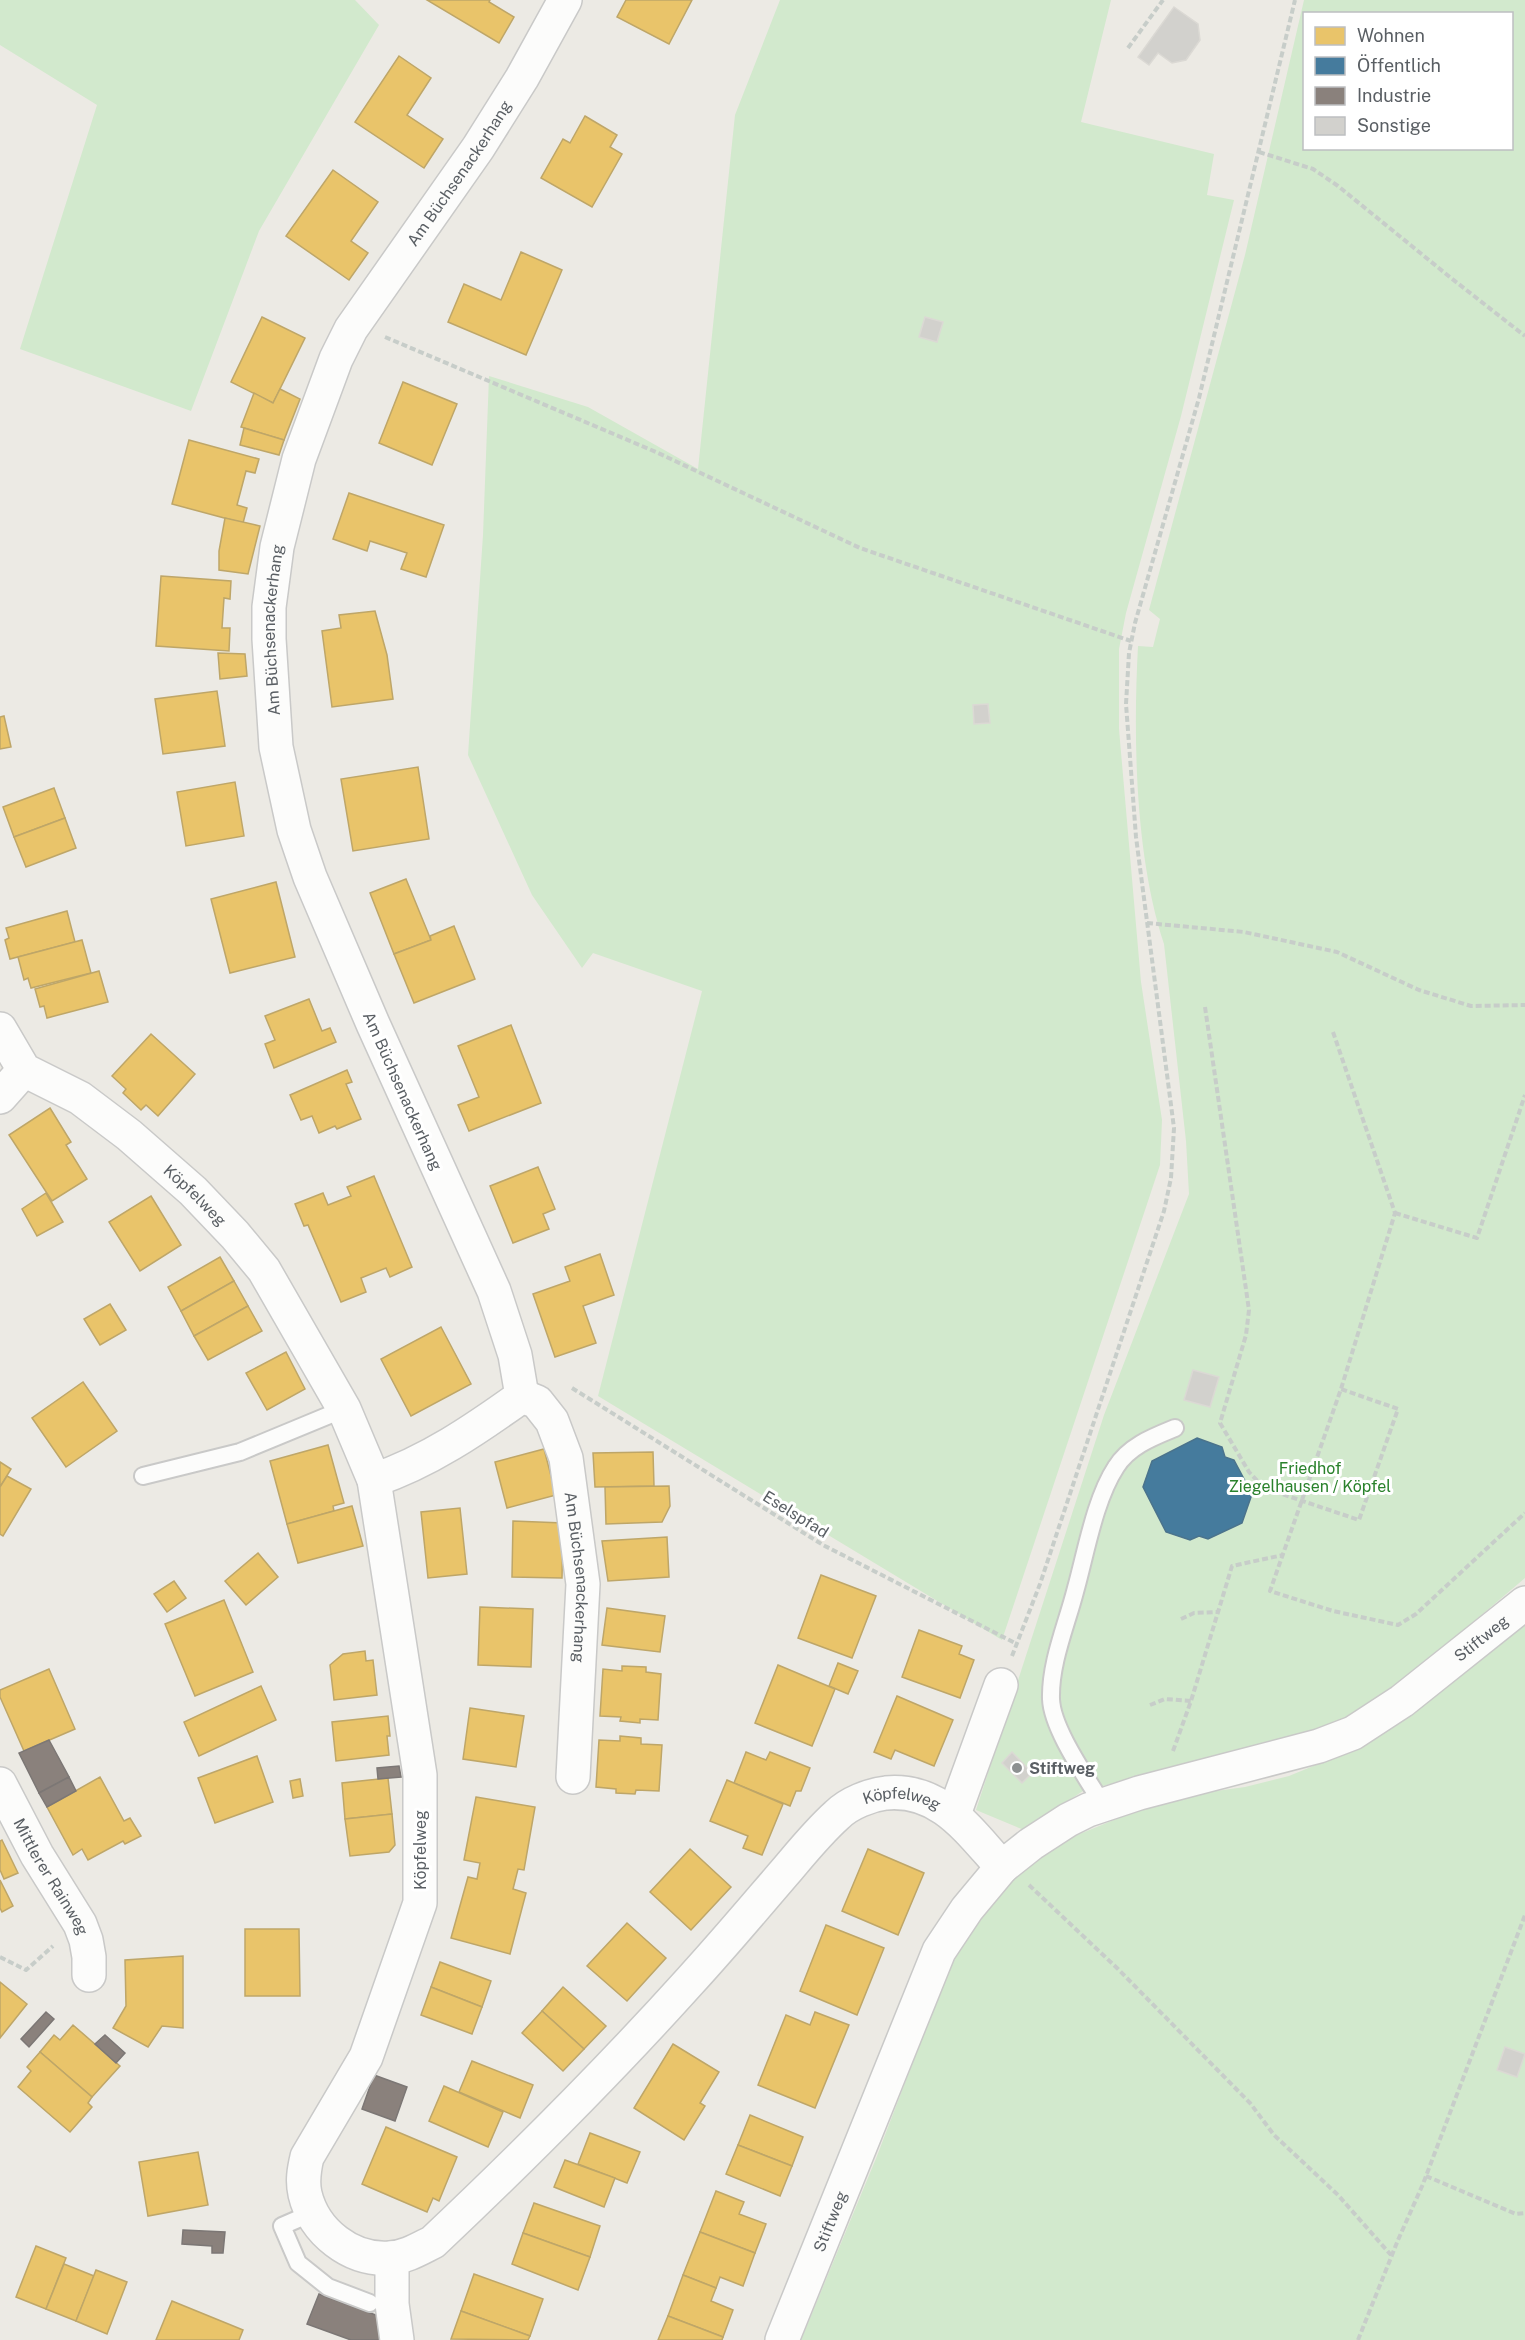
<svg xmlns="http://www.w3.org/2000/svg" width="1525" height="2340" font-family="'Public Sans',sans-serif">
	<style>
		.green { fill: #d2e9cd; fill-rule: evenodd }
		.homes { fill: #e9c46a; stroke: #bea668; stroke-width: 1.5 }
		.public { fill: #457b9d; stroke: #4b738c; stroke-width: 1.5 }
		.industry { fill: #8a817c; stroke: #7c7775; stroke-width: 1.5 }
		.building { fill: #d2d1cd; stroke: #dbd9d4; stroke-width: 1.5 }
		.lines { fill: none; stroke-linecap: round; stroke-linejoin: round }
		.lane-casing { stroke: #c9c9c8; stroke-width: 20 }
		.street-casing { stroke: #c9c9c8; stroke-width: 36 }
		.path { stroke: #c7cdc9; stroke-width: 4; stroke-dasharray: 6 3; stroke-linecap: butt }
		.lane { stroke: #fcfcfb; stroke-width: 16 }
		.street { stroke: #fcfcfb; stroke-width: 33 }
		.poi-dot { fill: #8d9091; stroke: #fff; stroke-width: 2 }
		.labels { text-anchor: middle; stroke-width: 6; stroke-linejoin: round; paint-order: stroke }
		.street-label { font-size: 16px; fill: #5a5f64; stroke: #fff }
		.park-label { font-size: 16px; fill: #2a822c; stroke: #fff }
		.poi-label { font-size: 16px; font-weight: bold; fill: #5a5f64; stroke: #fff; text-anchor: start }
	</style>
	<rect width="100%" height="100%" fill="#eceae4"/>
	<g class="green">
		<polygon points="0,0 355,0 379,25 259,231 191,411 20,349 97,105 0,45"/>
		<polygon points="780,0 1111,0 1081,122 1214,154 1207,195 1234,200 1181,416 1126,613 1119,649 1119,729 1141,982 1162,1120 1160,1165 1002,1640 598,1396 702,991 593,953 582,968 532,895 468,755 483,535 489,376 588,407 698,469 735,115"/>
		<path d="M 1304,0 L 1525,0 L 1525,1578 L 1384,1698 L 1322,1731 L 1083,1791 L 1024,1830 L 976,1810 L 1104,1415 L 1189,1194 L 1186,1141 L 1164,944 C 1135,856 1133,738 1138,646 L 1153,647 L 1160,619 L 1149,610 L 1245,255 ZM 1304,14 L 1512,14 L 1512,148 L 1304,148 Z"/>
		<polygon points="1525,1621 1525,2340 801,2340 877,2156 940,1991 961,1944 1006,1886 1030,1865 1065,1840 1131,1813 1201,1793 1245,1787 1289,1776 1340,1755"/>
	</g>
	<g class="homes">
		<polygon points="427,0 490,0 489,2 514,17 499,43"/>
		<polygon points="626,0 692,0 669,44 617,17"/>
		<polygon points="399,56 431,78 407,115 443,139 424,168 355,122"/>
		<polygon points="585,116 617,135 610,147 622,154 592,207 541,178 563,139 570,143"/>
		<polygon points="333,170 378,202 351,241 368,253 349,280 286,236"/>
		<polygon points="521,252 562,270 526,355 448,322 464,284 501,300"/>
		<polygon points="262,317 305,338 273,403 231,382"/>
		<polygon points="403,382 457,404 432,465 379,443"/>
		<polygon points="280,389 300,399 284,440 241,427 254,393 273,403"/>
		<polygon points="244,428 284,440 279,455 240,445"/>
		<polygon points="189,440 259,459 255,473 246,471 237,505 247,508 243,523 172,504"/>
		<polygon points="349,493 444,525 426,577 401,569 407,553 370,541 367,551 333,539"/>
		<polygon points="225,518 260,526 248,574 219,570 219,551"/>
		<polygon points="161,576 231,581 230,599 224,598 222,628 230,628 229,651 156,646"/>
		<polygon points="375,611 387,655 393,699 332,707 322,631 341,628 339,615"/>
		<polygon points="218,653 245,654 247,676 220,679"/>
		<polygon points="217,691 225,746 163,754 155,699"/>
		<polygon points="4,716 11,747 0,749 0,717"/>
		<polygon points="418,767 429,839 353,851 341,779"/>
		<polygon points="235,782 244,836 186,846 177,792"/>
		<polygon points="54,788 65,818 14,837 3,807"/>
		<polygon points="65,818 76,848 26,867 14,837"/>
		<polygon points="406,879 431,940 394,954 370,893"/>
		<polygon points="276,882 295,957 230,973 211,899"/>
		<polygon points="67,911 75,942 10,959 5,940 9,938 6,928"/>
		<polygon points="454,926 475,979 414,1003 394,954 431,940 430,936"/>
		<polygon points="82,940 91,973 31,988 28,978 24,980 18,957"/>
		<polygon points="99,971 108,1002 47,1018 44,1006 40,1007 35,989"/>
		<polygon points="309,999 322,1031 330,1028 336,1042 274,1068 265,1044 275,1040 265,1016"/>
		<polygon points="511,1025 541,1103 469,1131 458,1105 479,1097 458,1046"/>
		<polygon points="151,1034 195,1074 158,1116 146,1105 141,1110 123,1093 126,1089 112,1076"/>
		<polygon points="347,1070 352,1082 346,1084 361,1119 337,1129 335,1126 319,1133 312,1116 301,1120 290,1095"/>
		<polygon points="50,1108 71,1142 66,1145 87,1179 52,1201 9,1135"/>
		<polygon points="538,1167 555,1209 543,1214 549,1229 513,1243 490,1186"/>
		<polygon points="374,1176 412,1267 390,1277 386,1268 361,1278 366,1292 341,1302 308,1225 304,1226 295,1204 323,1193 328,1205 351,1196 347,1187"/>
		<polygon points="46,1193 63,1222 37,1236 22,1209"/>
		<polygon points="151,1196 181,1245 140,1271 109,1222"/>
		<polygon points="600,1254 614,1295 583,1306 596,1343 555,1357 533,1294 570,1281 565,1267"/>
		<polygon points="220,1257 234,1281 181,1311 168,1287"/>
		<polygon points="234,1281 248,1306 194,1336 181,1311"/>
		<polygon points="110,1304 126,1330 100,1345 84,1319"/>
		<polygon points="248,1306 262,1331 208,1360 194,1336"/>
		<polygon points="441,1327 471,1384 411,1416 381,1359"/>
		<polygon points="286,1352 305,1389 267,1410 246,1373"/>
		<polygon points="83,1382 117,1431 66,1467 32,1418"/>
		<polygon points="328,1445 344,1503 333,1506 334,1511 287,1524 270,1461"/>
		<polygon points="544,1449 556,1495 507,1508 495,1462"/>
		<polygon points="653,1452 654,1486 595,1487 593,1453"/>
		<polygon points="0,1462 11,1469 0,1487"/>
		<polygon points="7,1476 31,1489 3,1536 0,1534 0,1487"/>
		<polygon points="669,1486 670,1506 662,1522 606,1524 605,1487"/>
		<polygon points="352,1506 363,1546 298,1563 287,1524"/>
		<polygon points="460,1508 467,1574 428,1578 421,1512"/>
		<polygon points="513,1521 563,1523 562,1578 512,1577"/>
		<polygon points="667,1537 669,1577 608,1581 602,1541"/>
		<polygon points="258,1553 278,1577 246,1605 225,1581"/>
		<polygon points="821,1575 876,1596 852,1658 798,1638"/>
		<polygon points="174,1581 186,1598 167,1612 154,1594"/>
		<polygon points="224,1600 253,1672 195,1696 165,1624"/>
		<polygon points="480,1607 533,1609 531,1667 478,1665"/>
		<polygon points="607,1608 665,1616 660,1652 602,1645"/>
		<polygon points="919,1630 962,1646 959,1654 974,1660 960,1698 902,1677"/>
		<polygon points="365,1651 366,1661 373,1660 377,1695 334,1700 330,1665 343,1654"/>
		<polygon points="838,1663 858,1671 848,1694 829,1686"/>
		<polygon points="778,1665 835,1689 812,1746 755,1723"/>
		<polygon points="622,1666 646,1667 646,1672 661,1674 658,1720 640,1719 640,1723 620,1721 621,1717 600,1716 603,1669 622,1671"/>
		<polygon points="49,1669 75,1729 24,1751 0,1697 0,1690"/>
		<polygon points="261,1686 276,1720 199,1756 184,1722"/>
		<polygon points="897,1696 953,1720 934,1766 895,1750 891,1759 874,1752"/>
		<polygon points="470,1708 524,1716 516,1767 463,1759"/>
		<polygon points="388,1716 390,1736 387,1736 389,1755 336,1761 332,1722"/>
		<polygon points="620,1736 641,1738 641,1744 662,1745 659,1791 636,1790 635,1794 616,1793 616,1789 596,1787 599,1740 620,1741"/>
		<polygon points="746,1752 766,1760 770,1752 810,1768 801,1791 796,1791 790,1806 734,1783"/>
		<polygon points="257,1756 273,1802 215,1823 198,1778"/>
		<polygon points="100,1777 124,1821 130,1818 141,1836 125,1844 123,1841 88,1860 82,1849 73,1855 47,1807"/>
		<polygon points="388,1778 392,1814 345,1819 342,1783"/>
		<polygon points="300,1779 303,1796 293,1798 290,1781"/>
		<polygon points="727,1780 783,1804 762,1855 743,1848 748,1836 710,1821"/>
		<polygon points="476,1797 535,1807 524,1870 518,1869 513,1889 526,1893 510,1954 451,1938 468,1877 477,1879 480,1863 464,1860"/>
		<polygon points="392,1814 395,1845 389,1852 350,1856 345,1819"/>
		<polygon points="2,1840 18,1873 4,1879 0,1870 0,1841"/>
		<polygon points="690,1849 731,1887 691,1930 650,1892"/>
		<polygon points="868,1849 924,1873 898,1935 842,1911"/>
		<polygon points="0,1880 13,1906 2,1912 0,1908"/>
		<polygon points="627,1923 666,1958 627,2001 587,1966"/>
		<polygon points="826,1925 884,1948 857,2015 800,1991"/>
		<polygon points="245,1929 299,1929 300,1996 245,1996"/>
		<polygon points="183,1956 183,2028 162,2026 148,2047 113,2028 126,2006 125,1960"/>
		<polygon points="440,1962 491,1981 482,2007 431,1987"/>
		<polygon points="0,1982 27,2004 0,2038"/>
		<polygon points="431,1987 482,2007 472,2034 421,2015"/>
		<polygon points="563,1987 606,2026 584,2049 542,2011"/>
		<polygon points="542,2011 584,2049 563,2071 522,2033"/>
		<polygon points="815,2012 849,2025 815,2108 758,2085 786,2015 810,2025"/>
		<polygon points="73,2025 120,2066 92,2097 40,2052 54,2035 60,2040"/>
		<polygon points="673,2044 719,2072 700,2103 705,2106 684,2140 634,2108"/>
		<polygon points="40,2052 92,2097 88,2103 92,2107 70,2132 18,2087 31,2071 27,2067"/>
		<polygon points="472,2061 533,2085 520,2118 459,2092"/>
		<polygon points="444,2086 503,2112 488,2147 429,2121"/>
		<polygon points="750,2115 803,2137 792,2166 738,2145"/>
		<polygon points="386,2127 457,2157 439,2201 433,2198 427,2212 362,2184"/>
		<polygon points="590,2133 640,2152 627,2183 578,2164"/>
		<polygon points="738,2145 792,2166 780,2196 726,2174"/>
		<polygon points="198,2152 208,2205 148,2216 139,2162"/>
		<polygon points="565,2160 615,2178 604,2207 554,2187"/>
		<polygon points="716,2191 744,2202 739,2214 766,2224 755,2253 700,2232"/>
		<polygon points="534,2203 600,2226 590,2257 523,2233"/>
		<polygon points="700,2232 755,2253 743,2286 720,2277 716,2288 683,2275"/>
		<polygon points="523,2233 590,2257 578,2290 512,2264"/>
		<polygon points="36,2246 66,2258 46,2309 16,2297"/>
		<polygon points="64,2264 94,2276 76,2321 46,2309"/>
		<polygon points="96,2270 127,2282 107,2334 76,2321"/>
		<polygon points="474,2274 543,2299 530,2336 461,2311"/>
		<polygon points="683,2275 716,2288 711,2301 733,2310 723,2337 668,2316"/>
		<polygon points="172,2301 243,2330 239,2340 156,2340"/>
		<polygon points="461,2311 530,2336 528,2340 451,2339"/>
		<polygon points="668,2316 723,2337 722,2340 658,2340"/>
	</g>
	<polygon class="public" points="1197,1438 1222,1447 1225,1457 1234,1460 1252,1494 1242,1523 1208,1539 1199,1536 1190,1540 1166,1532 1143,1487 1152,1461"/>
	<g class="industry">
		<polygon points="49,1740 69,1777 39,1793 19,1753"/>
		<polygon points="399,1766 401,1777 378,1779 377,1768"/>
		<polygon points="69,1777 76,1791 47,1807 39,1793"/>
		<polygon points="46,2012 54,2019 29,2047 21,2039"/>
		<polygon points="105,2035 125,2053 116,2063 95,2044"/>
		<polygon points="374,2075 407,2087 395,2121 362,2109"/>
		<polygon points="183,2230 225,2232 223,2253 212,2253 212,2246 182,2244"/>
		<polygon points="319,2294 384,2318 387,2340 351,2340 307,2324"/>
	</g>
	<g class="building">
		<polygon points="1174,7 1198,24 1200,40 1186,60 1172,63 1158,53 1149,65 1138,57"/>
		<polygon points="925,317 943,322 937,342 919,337"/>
		<polygon points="988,704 990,723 974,724 973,705"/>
		<polygon points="1193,1370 1219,1377 1210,1407 1184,1400"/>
		<polygon points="1012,1752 1032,1773 1022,1783 1002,1763"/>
		<polygon points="1505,2047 1525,2054 1517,2077 1497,2070"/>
	</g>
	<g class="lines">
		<g class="lane-casing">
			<g id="lane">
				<polyline points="143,1476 240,1452 344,1409"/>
				<path d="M 1103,1805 C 1087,1778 1052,1729 1051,1699 C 1050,1662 1067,1624 1076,1588 C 1086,1552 1095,1499 1116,1467 C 1129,1446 1153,1437 1175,1428"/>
				<polyline points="312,2213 282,2226 298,2263 328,2287 370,2303"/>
			</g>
		</g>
		<g class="street-casing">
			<g id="street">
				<path id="s1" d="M 0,1029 L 24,1070 L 80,1098 L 129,1135 L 193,1191 L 235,1235 L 264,1270 L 344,1409 L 374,1480 L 420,1775 L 420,1903 L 366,2057 L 307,2157 C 304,2170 302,2181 305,2194 C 314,2232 351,2261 390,2258 C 406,2257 419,2249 433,2242 C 522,2158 608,2072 690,1981 C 723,1945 754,1908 785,1872 C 802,1852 818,1832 837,1815 C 849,1803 870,1795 886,1793 C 941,1788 969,1831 1002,1867"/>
				<polyline points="0,1097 24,1070"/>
				<path id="s2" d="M 522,1396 L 515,1355 L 494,1291 L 373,1024 L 310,877 L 294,830 L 276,747 L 269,639 L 269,607 L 277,547 L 299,459 L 336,359 L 351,329 L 478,148 L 522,78 L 565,0"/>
				<path id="s3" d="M 522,1396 L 537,1402 L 552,1421 L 566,1458 L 583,1584 L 573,1777"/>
				<path d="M 374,1480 C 428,1462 476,1429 522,1396"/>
				<path id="s4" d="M 0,1784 L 37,1855 L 80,1924 L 86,1940 L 89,1957 L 89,1975"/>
				<polyline points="954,1814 1001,1685"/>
				<polyline points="392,2258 392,2304 397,2340"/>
				<path id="s5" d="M 782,2340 L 939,1951 L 967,1909 L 1002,1867 L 1031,1844 L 1068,1820 L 1088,1810 L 1139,1793 L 1319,1746 L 1353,1733 L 1402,1701 L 1525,1603"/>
			</g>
		</g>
		<g class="path">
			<polyline points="1128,48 1163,0"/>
			<polyline points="1259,152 1313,169 1338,186 1451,278 1525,336"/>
			<polyline points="385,337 656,452 860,548 1131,641"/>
			<polyline points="1147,923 1244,932 1337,952 1419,990 1471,1006 1525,1005"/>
			<polyline points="1205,1007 1249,1310 1246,1335 1220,1423 1249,1472 1264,1488 1359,1520 1398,1409 1341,1389"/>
			<polyline points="1333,1032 1395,1213 1341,1389 1270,1591 1333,1611 1398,1625 1416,1614 1525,1513"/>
			<polyline points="1395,1213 1477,1238 1525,1095"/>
			<polyline points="572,1388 823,1545 1017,1644"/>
			<polyline points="1181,1619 1194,1613 1217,1612"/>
			<polyline points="1012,1656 1040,1584 1164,1211 1171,1178 1174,1128 1136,837 1126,704 1129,653 1135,623 1199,398 1295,0"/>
			<polyline points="1150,1705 1165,1699 1191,1701"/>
			<polyline points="1173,1751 1191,1701 1232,1566 1283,1555"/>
			<polyline points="1029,1885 1118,1969 1250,2103 1274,2135 1338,2195 1391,2255"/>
			<polyline points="0,1957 26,1970 53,1946"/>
			<polyline points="1426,2176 1516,2214 1525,2213"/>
			<polyline points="1358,2340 1398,2240 1423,2184 1525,1915"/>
		</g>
		<use href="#lane" class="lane"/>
		<use href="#street" class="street"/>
	</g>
	<circle class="poi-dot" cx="1017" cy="1768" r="6"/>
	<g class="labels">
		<g class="street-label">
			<text dy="6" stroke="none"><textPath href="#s2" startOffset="1318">Am Büchsenackerhang</textPath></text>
			<text dy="6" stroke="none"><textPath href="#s2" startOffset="814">Am Büchsenackerhang</textPath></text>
			<text transform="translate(403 1091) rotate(66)" y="6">Am Büchsenackerhang</text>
			<text dy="6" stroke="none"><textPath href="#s1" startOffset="261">Köpfelweg</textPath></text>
			<text transform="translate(796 1514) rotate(32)" y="6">Eselspfad</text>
			<text dy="6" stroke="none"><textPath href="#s3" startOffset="200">Am Büchsenackerhang</textPath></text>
			<text dy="6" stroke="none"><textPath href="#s5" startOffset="1064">Stiftweg</textPath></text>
			<text dy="6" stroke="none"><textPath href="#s1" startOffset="2164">Köpfelweg</textPath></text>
			<text transform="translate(420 1850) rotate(-90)" y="6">Köpfelweg</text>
			<text dy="6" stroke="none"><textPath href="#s4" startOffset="106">Mittlerer Rainweg</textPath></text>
			<text dy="6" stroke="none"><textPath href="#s5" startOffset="128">Stiftweg</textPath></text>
		</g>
		<g class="park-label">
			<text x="1310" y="1474">Friedhof<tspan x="1310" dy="18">Ziegelhausen / Köpfel</tspan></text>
		</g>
		<g class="poi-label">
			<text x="1029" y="1774">Stiftweg</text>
		</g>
	</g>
	<rect x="1303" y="12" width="210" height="138" fill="#ffffff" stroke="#bdbfc1" stroke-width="1.5"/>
	<rect x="1315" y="27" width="30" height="18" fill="#e9c46a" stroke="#bdbfc1" stroke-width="1.5"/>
	<text x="1357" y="42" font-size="18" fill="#5a5f64">Wohnen</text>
	<rect x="1315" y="57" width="30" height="18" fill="#457b9d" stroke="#bdbfc1" stroke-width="1.5"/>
	<text x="1357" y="72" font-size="18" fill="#5a5f64">Öffentlich</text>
	<rect x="1315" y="87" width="30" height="18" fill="#8a817c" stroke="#bdbfc1" stroke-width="1.5"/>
	<text x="1357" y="102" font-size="18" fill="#5a5f64">Industrie</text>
	<rect x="1315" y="117" width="30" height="18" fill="#d2d1cd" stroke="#bdbfc1" stroke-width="1.5"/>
	<text x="1357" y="132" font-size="18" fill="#5a5f64">Sonstige</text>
</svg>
